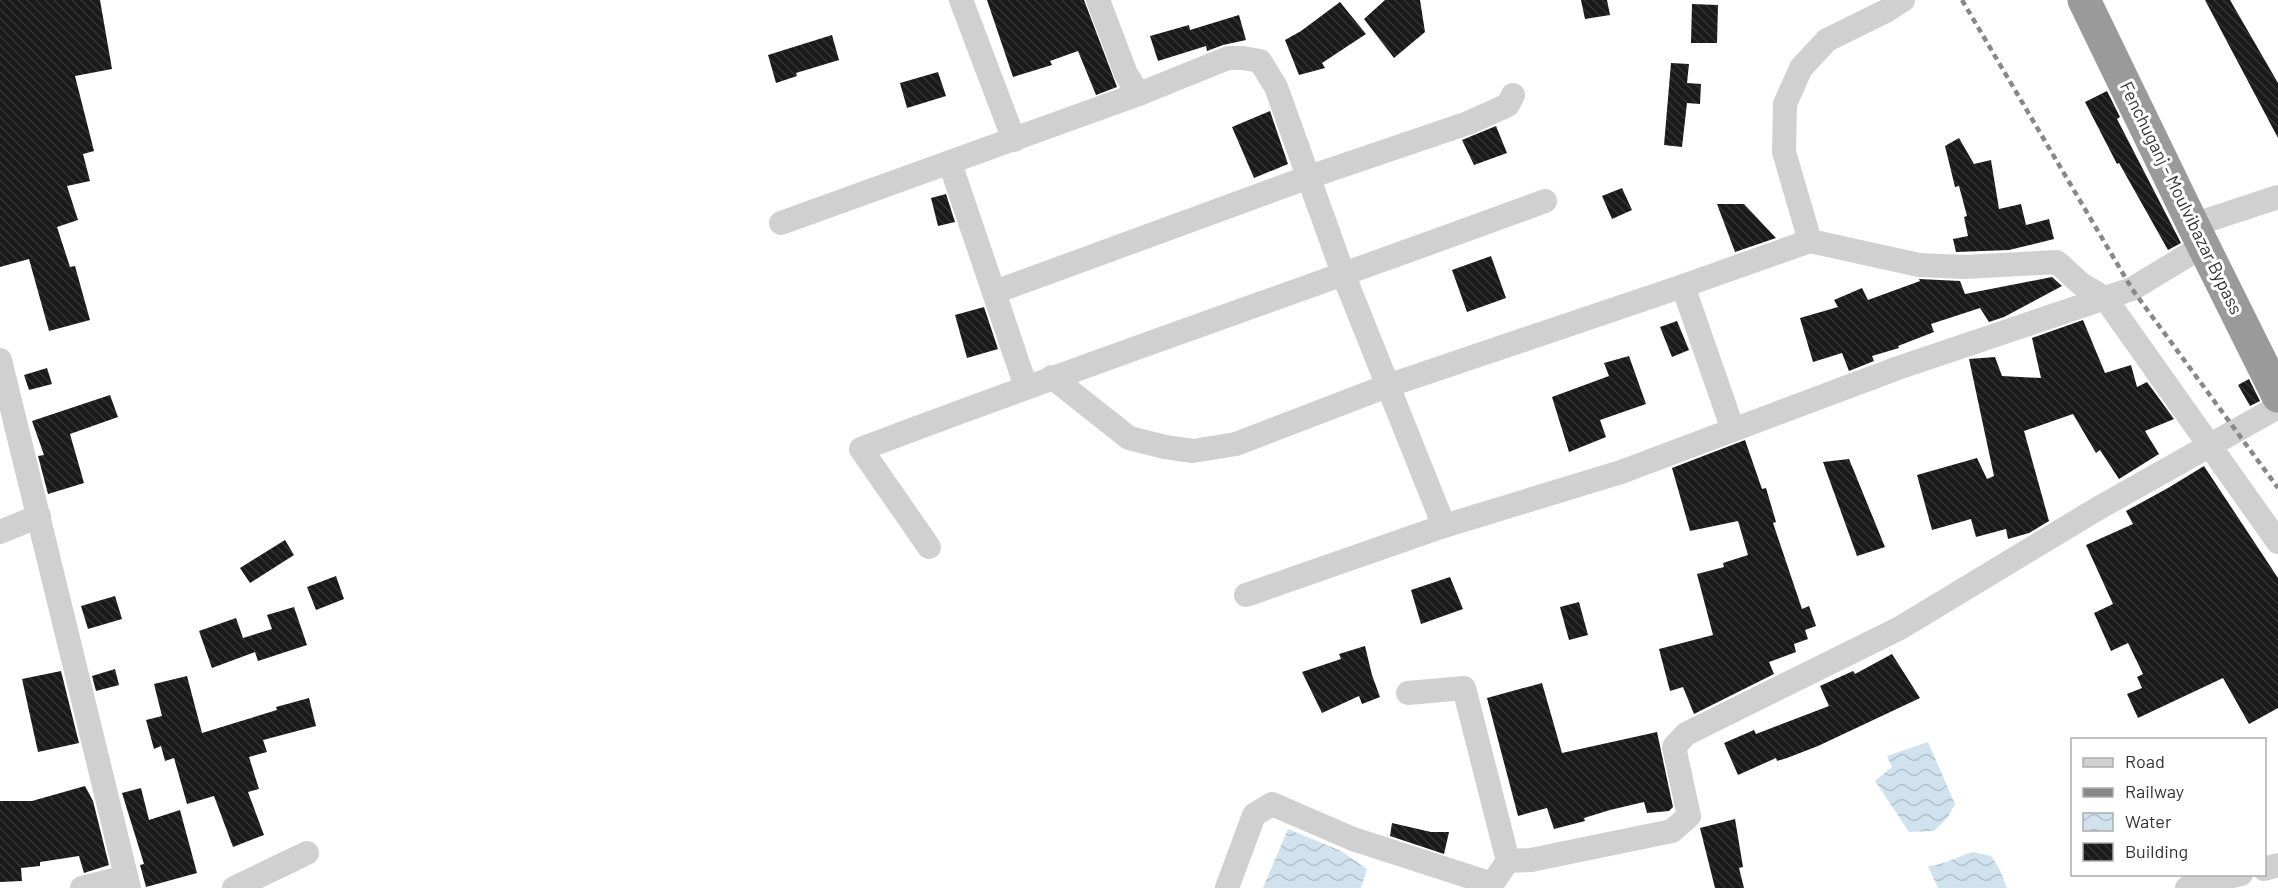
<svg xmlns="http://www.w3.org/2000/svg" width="2278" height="888" font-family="Barlow,sans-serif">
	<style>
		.water { fill: url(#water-waves) }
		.building { fill: url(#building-back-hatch) }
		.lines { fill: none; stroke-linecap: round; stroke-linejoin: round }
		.street { stroke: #d0d0d0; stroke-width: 24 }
		.highway { stroke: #9a9a9a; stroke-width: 33 }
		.rail { stroke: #888; stroke-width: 4.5; stroke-dasharray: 6 4.5; stroke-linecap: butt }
		.labels { text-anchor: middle; stroke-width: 6; stroke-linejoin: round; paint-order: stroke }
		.street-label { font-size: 18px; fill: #333; stroke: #fff }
	</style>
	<defs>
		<pattern id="water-waves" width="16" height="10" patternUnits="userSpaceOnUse" patternTransform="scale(1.5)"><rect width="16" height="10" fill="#cfe2ee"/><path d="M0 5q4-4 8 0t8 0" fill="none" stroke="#b2c2cd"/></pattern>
		<pattern id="building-back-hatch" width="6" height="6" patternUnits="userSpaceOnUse" patternTransform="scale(1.5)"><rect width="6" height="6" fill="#1a1a1a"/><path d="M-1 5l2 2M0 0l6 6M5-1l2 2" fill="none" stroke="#333"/></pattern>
	</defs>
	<rect width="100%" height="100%" fill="#fff"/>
	<g class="water">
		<polygon points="1928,742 1955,804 1948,817 1934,831 1909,832 1875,781 1892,767 1887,756"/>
		<polygon points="1288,829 1341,851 1367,869 1361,888 1263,888"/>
		<path d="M 1973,852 L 1991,856 L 1999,868 L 2007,888 L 1938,888 L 1928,866 C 1945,865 1957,856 1973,852 Z"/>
	</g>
	<g class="building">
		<polygon points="0,0 100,0 112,69 75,76 94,151 83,154 90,181 67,186 78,220 57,227 70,267 75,266 90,320 49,331 29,259 0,267"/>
		<polygon points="987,0 1084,0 1117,87 1096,95 1078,51 1050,61 1052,65 1013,77"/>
		<polygon points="1385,0 1420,0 1425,32 1394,58 1364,19"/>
		<polygon points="1581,0 1607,0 1610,15 1585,19"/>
		<polygon points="2205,0 2230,0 2278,83 2278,138"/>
		<polygon points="1340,2 1366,34 1322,63 1325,68 1299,75 1285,40 1301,31"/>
		<polygon points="1692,4 1718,5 1717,43 1691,43"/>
		<polygon points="1239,15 1246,40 1223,45 1207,51 1206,46 1158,61 1150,36 1189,25 1190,30"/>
		<polygon points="832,35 839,60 796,73 797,76 776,83 768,55"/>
		<polygon points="1671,63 1689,64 1687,83 1701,84 1700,104 1687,103 1682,147 1664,145"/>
		<polygon points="938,72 946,96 907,108 900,83"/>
		<polygon points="2107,91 2120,117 2117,119 2181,243 2168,250 2119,163 2117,164 2085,102"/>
		<polygon points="1270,111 1288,164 1254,178 1232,127"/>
		<polygon points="1496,126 1507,153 1474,165 1462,140"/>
		<polygon points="1959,138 1974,164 1991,160 1999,209 2021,204 2026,225 2049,219 2054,239 2009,250 1956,252 1953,239 1968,236 1964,217 1967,216 1959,186 1955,187 1945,146"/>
		<polygon points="1622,188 1632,210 1612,219 1602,196"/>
		<polygon points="946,194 955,222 938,226 931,198"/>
		<polygon points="1717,204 1744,204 1776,238 1735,252"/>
		<polygon points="1491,256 1506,298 1467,312 1452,270"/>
		<polygon points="2052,277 2062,286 2004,317 1989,322 1980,308 1931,324 1934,332 1898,346 1899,348 1872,356 1874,361 1849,371 1842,353 1813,362 1800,318 1838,307 1834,300 1862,288 1868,300 1920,281 1919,279 1960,281 1965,294"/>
		<polygon points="984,307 998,349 967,358 955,315"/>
		<polygon points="2083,320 2105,373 2131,365 2137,387 2147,382 2174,419 2145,431 2159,454 2119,479 2100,450 2096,453 2073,414 2024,431 2049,521 2029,533 2008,539 2006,529 1976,537 1971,519 1932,530 1917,475 1977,458 1987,479 1994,476 1969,359 1995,357 2002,376 2041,378 2032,338"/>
		<polygon points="1677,321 1689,350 1672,357 1660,327"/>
		<polygon points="1629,356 1646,404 1600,420 1606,437 1569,452 1552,397 1609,376 1604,363"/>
		<polygon points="47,368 52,384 29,390 24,375"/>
		<polygon points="2249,379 2260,401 2250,406 2238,385"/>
		<polygon points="110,395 118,417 70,434 84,483 48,494 38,456 44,455 32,421"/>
		<polygon points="1745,440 1762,489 1766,488 1776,522 1773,523 1802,609 1809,606 1816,626 1805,630 1808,639 1794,644 1796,652 1769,662 1774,674 1694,714 1683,687 1670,691 1659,649 1713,635 1697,574 1724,567 1723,563 1748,555 1738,521 1690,531 1672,468"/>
		<polygon points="1849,459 1885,547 1857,556 1823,462"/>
		<polygon points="2204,466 2278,578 2278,708 2249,724 2223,678 2138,718 2127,694 2142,688 2137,677 2143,674 2128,643 2111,651 2094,613 2113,604 2086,545 2133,524 2126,511 2168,488"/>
		<polygon points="285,540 294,555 250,583 240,568"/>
		<polygon points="336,576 344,599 316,610 307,587"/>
		<polygon points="1450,577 1463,609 1421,624 1411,590"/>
		<polygon points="115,596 122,619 88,629 81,606"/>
		<polygon points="1579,602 1588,635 1569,640 1560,607"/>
		<polygon points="294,607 307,645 258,661 255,652 212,668 199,631 236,618 243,638 272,629 267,615"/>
		<polygon points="1365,646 1372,675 1380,697 1362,704 1359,696 1322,713 1302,672 1341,659 1339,654"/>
		<polygon points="1892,654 1920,698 1818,746 1787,758 1777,761 1776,758 1738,775 1724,743 1754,730 1756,734 1829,706 1820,686 1853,671 1855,674"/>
		<polygon points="115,669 119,685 96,691 92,676"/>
		<polygon points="61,671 79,743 38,752 22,679"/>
		<polygon points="187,676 202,733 277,710 276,707 309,698 316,726 263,740 267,752 249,757 259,789 248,792 264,835 233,847 214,796 187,804 174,758 165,761 161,746 154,749 146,720 162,716 154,684"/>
		<polygon points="1542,683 1562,753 1657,732 1673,807 1669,811 1647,813 1644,802 1610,810 1584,818 1585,821 1554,829 1547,808 1518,816 1487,698"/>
		<polygon points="85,786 93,801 109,865 84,873 79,856 40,862 40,866 21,868 22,881 0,882 0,801 32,801"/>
		<polygon points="141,788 149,820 180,810 197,873 146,887 140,865 144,864 122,793"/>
		<polygon points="1735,819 1743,867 1739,868 1744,888 1715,888 1700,828"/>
		<polygon points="1392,823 1431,832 1449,832 1444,854 1390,836"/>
	</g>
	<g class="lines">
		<g class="street">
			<polyline points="961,0 1014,140"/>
			<polyline points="1098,0 1126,74 1139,94"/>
			<polyline points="950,163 1026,387"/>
			<polyline points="781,223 1139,94 1228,58 1243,58 1260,61 1276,87 1344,276 1444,526 1621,472 1898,368 2132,289 2203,246"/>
			<polyline points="2193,225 2278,197"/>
			<polyline points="1810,241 1784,152 1785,104 1801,68 1827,40 1886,11 1903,0"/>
			<polyline points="1683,286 1733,430"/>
			<polyline points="995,292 1309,177 1468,123 1508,105 1513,95"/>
			<polyline points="0,360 129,888"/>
			<polyline points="1052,377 1129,438 1165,447 1193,451 1236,444 1387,386 1683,286 1810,241 1919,265 1965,267 2057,262 2081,284 2105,298 2278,542"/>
			<polyline points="0,532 39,516"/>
			<path d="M 929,547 L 861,449 C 1088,363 1317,285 1545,201"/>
			<polyline points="1246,595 1444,526"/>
			<polyline points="1408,693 1464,688 1508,861"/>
			<polyline points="2264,869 2278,865"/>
			<polyline points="82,888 126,877"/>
			<polyline points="234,888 307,853"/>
			<polyline points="1227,888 1254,815 1272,804 1353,839 1492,884"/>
			<polyline points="1492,888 1492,884 1508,861 1531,860 1672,831 1689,816 1674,747 1686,734 1900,628 2097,509 2278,407"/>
			<polyline points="2187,888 2241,874"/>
		</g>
		<polyline class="highway" points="2084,0 2193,225 2278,396"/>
		<polyline class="rail" points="1962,0 2132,289 2278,488"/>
	</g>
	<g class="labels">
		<g class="street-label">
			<text transform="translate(2181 198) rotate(64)" y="6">Fenchuganj - Moulvibazar Bypass</text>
		</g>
	</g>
	<rect x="2071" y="738" width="195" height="138" fill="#ffffff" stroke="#adadad" stroke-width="1.5"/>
	<rect x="2083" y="758" width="30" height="9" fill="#d0d0d0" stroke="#adadad" stroke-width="1.5"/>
	<text x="2125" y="768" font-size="18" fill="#333333">Road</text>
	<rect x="2083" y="788" width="30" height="9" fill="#888888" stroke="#adadad" stroke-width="1.5"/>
	<text x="2125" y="798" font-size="18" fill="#333333">Railway</text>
	<rect x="2083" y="813" width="30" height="18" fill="url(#water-waves)" stroke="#adadad" stroke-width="1.5"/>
	<text x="2125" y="828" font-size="18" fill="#333333">Water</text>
	<rect x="2083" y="843" width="30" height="18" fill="url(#building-back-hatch)" stroke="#adadad" stroke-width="1.5"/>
	<text x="2125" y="858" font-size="18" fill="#333333">Building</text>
</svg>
